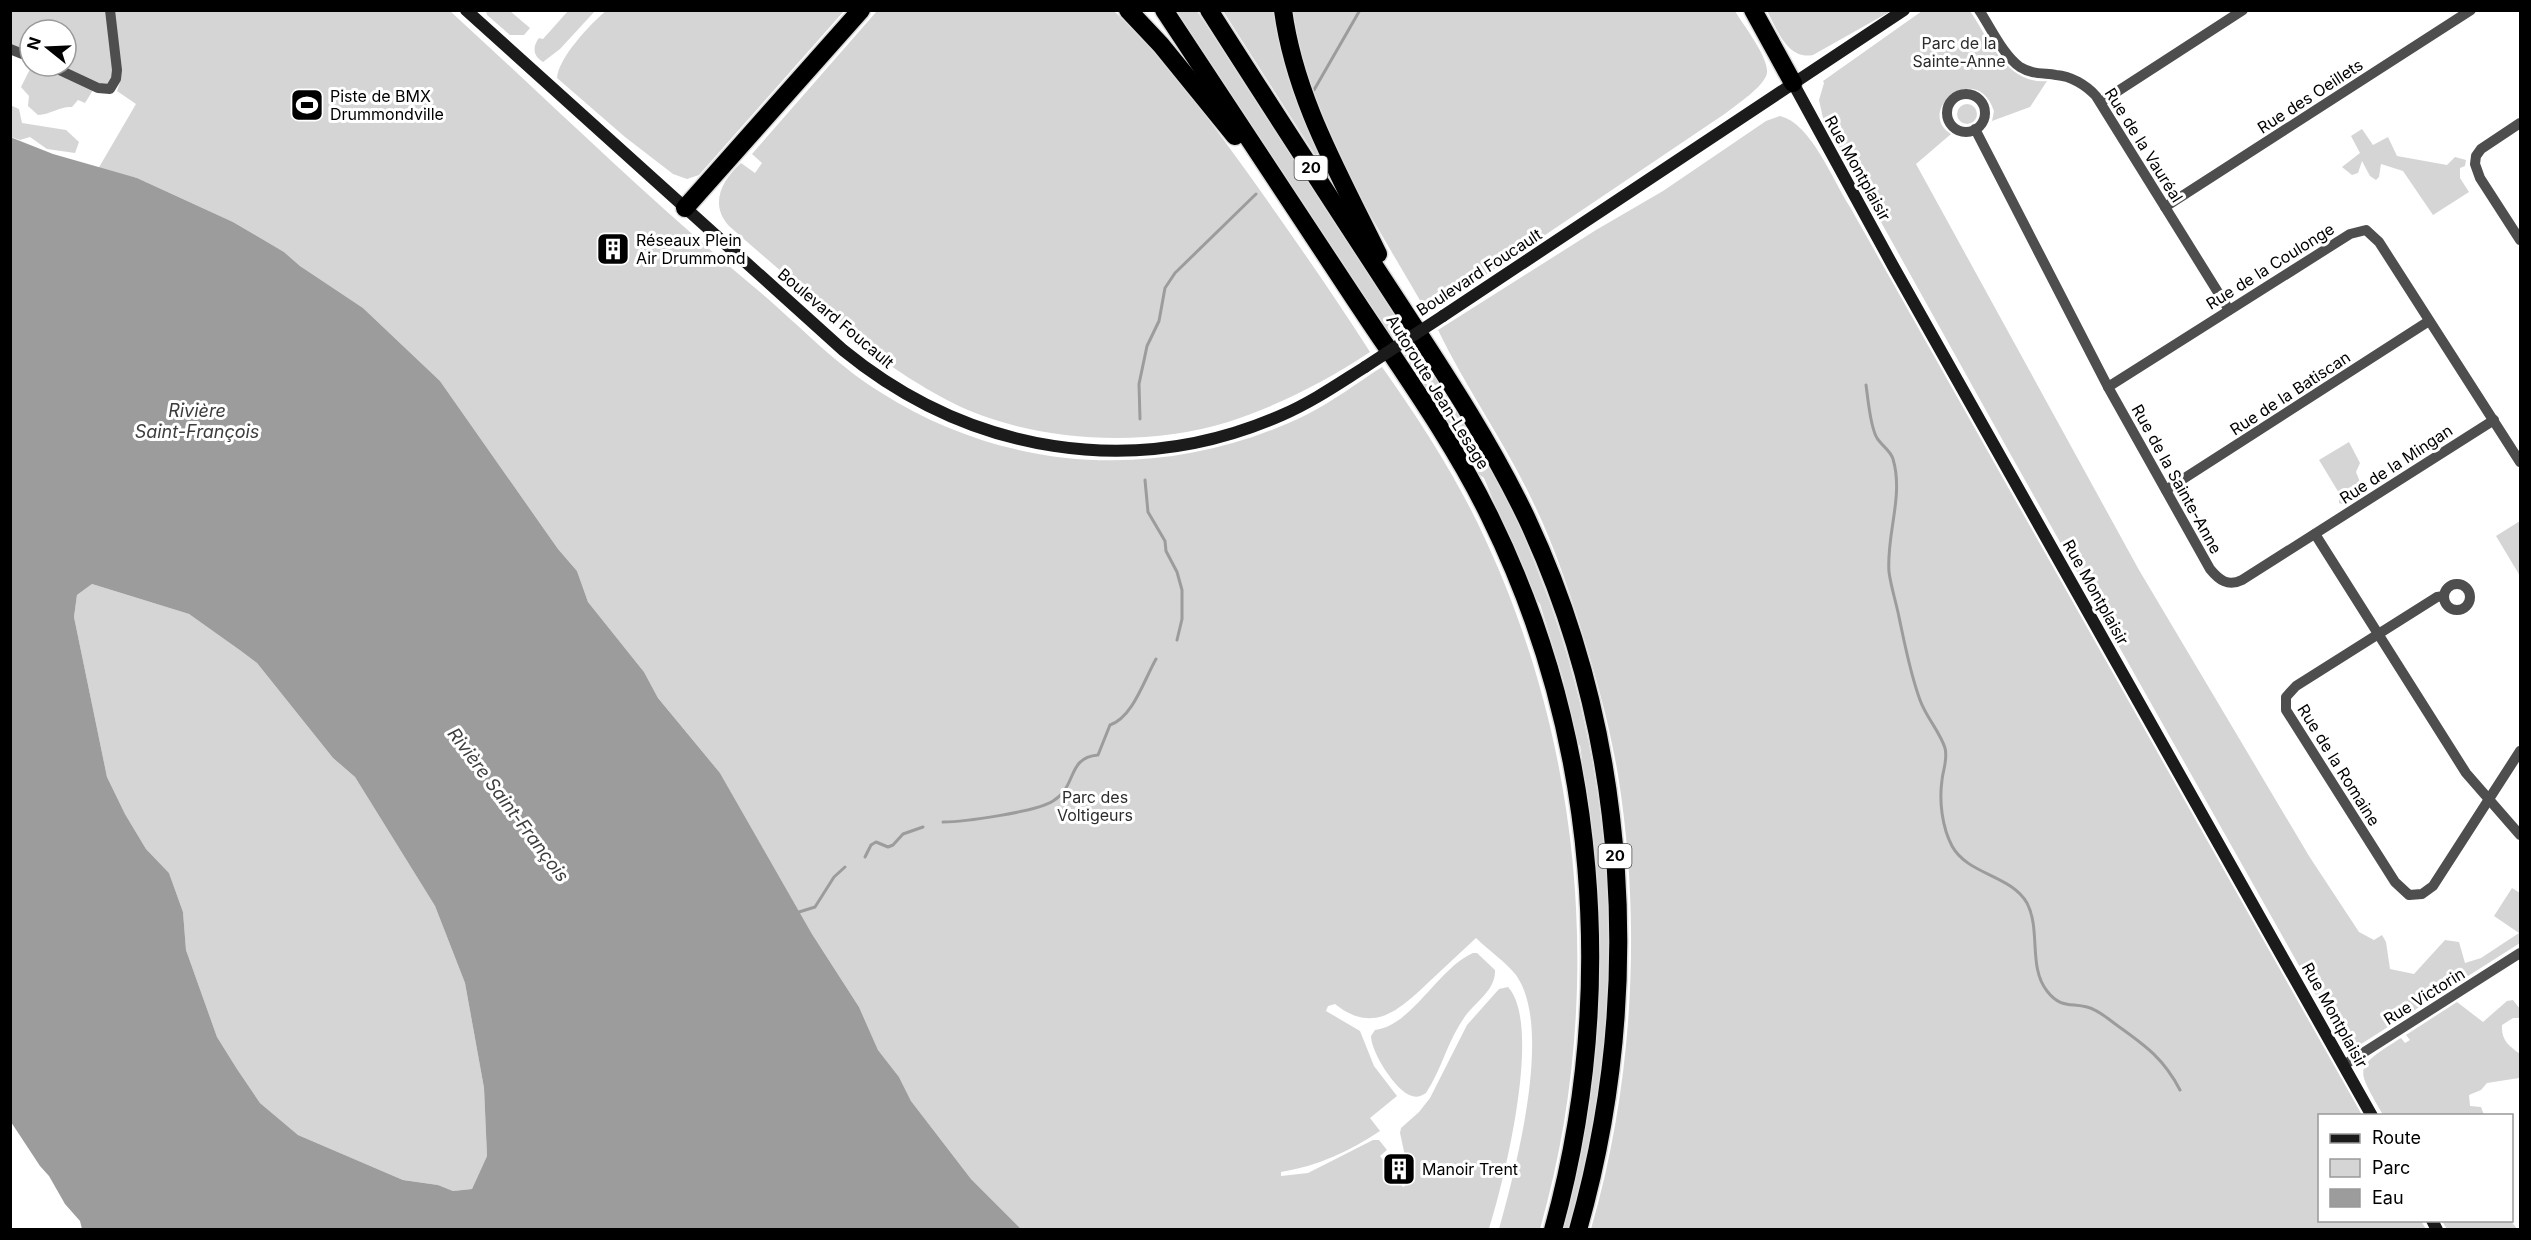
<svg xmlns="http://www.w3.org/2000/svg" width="2531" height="1240" font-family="Inter,sans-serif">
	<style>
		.green { fill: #d5d5d5 }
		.water { fill: #9c9c9c; fill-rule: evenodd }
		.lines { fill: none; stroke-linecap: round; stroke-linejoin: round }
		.stream { stroke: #9c9c9c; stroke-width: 3 }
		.highway-casing { stroke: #dbdbdb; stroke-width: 21 }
		.street { stroke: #4e4e4e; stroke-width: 10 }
		.secondary { stroke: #1b1b1b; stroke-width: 12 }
		.highway { stroke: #000; stroke-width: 18 }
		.secondary-bridge { stroke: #1b1b1b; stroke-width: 12 }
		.labels { text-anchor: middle; stroke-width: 6; stroke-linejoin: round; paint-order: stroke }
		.shield { fill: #fff; stroke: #4c4c4c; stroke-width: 1.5 }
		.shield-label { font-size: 15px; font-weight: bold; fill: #000 }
		.park-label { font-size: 16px; fill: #2c2c2c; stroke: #fff }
		.poi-label { font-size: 16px; fill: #000; stroke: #fff; text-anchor: start }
		.street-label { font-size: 16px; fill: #000; stroke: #fff }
		.water-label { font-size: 18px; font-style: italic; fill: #3d3d3d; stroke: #fff }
	</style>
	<rect width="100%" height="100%" fill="#fff"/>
	<g class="green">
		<path d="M 607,10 L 844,10 L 844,11 L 699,175 L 687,179 L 673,174 L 625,137 L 557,78 C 558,58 591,23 607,10 Z"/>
		<polygon points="10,11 106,11 113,73 112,79 105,87 59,66 66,66 66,30 30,30 30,54 11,46"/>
		<path d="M 113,11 L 450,11 C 553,105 652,203 760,292 C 800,326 835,364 880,392 C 1010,475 1168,482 1306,415 C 1332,402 1357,383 1382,367 C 1418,418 1452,470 1479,526 C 1584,744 1606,998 1540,1229 L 1499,1229 C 1515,1171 1554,1028 1516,975 C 1506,962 1488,950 1476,938 C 1461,952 1446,966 1431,980 C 1401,1008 1375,1036 1335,1004 L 1328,1006 L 1326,1011 L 1360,1031 L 1374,1066 L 1397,1096 L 1370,1118 L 1380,1131 C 1350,1151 1318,1166 1281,1172 L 1281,1176 L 1308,1173 L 1373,1140 L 1379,1140 L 1387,1150 L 1380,1156 L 1403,1187 L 1415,1179 L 1401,1160 L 1405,1156 L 1400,1133 L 1401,1128 L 1419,1112 L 1430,1098 L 1467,1025 L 1499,989 L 1508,987 C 1543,1025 1504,1182 1489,1229 L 1021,1229 L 971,1179 L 911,1101 L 899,1077 L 878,1050 L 859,1007 L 812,934 L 720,773 L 658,698 L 644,672 L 588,602 L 577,571 L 558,549 L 440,381 L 363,308 L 300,266 L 284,252 L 233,222 L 137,178 L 98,169 L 136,104 L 117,91 L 120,82 Z"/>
		<polygon points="486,11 510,11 530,28 524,35 510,35 487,15"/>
		<path d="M 568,11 L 595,11 L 560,49 L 543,62 C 533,56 532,47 539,38 L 543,39 Z"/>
		<path d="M 877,11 L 1114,11 C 1165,59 1206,115 1247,172 C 1289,231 1331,291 1370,352 C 1326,381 1278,406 1228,422 C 1141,449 1025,442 945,399 C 921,386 897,371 876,355 C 862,344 849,330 835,318 C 800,287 764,257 729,226 C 709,204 722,180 741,163 L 755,173 L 762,163 L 752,154 Z"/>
		<polygon points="1175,11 1197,11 1406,329 1392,338"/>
		<polygon points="1223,11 1278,11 1322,153 1315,155"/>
		<path d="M 1292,11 L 1735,11 C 1743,25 1769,57 1767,73 C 1765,86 1736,105 1726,113 L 1428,314 C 1386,241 1340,170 1311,91 C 1301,65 1297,38 1292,11 Z"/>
		<path d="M 1767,11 L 1891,11 L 1813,55 C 1787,60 1777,29 1767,11 Z"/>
		<path d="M 1922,11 L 1970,11 C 1989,39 2007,85 2047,81 L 2030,107 L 1992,121 L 1994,111 C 1977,59 1914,111 1951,134 L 1916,164 L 2139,570 L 2309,856 L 2359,932 L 2374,940 L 2382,935 L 2386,942 L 2390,969 L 2414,974 L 2445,940 L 2459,942 L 2465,963 L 2481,958 L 2519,933 L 2494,916 L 2512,888 L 2520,893 L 2520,943 L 2358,1046 L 2350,1046 L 2342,1040 L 2310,985 L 2012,457 L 1823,118 L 1819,100 L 1824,83 L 1823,81 Z"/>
		<path d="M 36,66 L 43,66 L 93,90 L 85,103 L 78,100 L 72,107 C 60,106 52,114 38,115 L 28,106 L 29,96 L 21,87 L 29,71 Z"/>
		<circle cx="1967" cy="114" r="10"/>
		<polygon points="10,105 19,109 22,123 66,130 79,142 75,153 47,149 30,137 20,140 11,137"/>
		<path d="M 1780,116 C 1811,123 1833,181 1850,207 L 2362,1115 L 2320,1116 L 2320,1220 L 2421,1221 L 2426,1229 L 1591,1229 C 1633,1085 1642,923 1618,775 C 1609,722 1594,669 1578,619 C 1565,579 1551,538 1532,500 C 1504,441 1466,388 1438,330 L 1596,230 L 1663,191 L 1766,121 Z"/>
		<polygon points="2362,129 2373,145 2388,137 2397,156 2447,165 2455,157 2466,160 2465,166 2460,168 2460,178 2469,192 2433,215 2403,171 2381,164 2379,177 2376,180 2370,176 2362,161 2358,173 2352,175 2342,167 2360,153 2351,136"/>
		<path d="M 1415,345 C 1441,384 1464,425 1489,464 C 1495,475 1499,488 1506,496 C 1511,503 1514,514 1518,522 C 1529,548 1539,574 1549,600 C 1622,802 1627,1023 1569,1229 L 1561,1229 C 1604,1071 1611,925 1580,763 L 1582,760 L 1580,745 L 1575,744 L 1561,683 L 1564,682 L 1540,604 L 1532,594 L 1484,478 L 1477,473 L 1481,470 L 1476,462 L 1470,459 L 1402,354 Z"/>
		<polygon points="2349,442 2360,463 2356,472 2362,487 2358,493 2354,493 2342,504 2339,503 2339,493 2319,460"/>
		<polygon points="2520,521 2520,576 2496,536"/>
		<polygon points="92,584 189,614 241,651 257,663 333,758 355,777 435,906 465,983 484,1088 487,1156 472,1189 453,1191 438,1185 403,1180 298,1135 260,1103 237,1069 217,1037 186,950 183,912 169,873 146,849 125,814 107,777 74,617 77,595"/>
		<path d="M 1473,953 L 1477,953 L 1495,970 C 1496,989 1477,1001 1466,1015 C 1448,1039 1442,1069 1426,1093 C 1421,1096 1417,1098 1412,1096 C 1396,1092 1371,1052 1371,1036 L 1375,1030 C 1413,1025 1437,969 1473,953 Z"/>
		<path d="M 2513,1000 L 2520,1009 L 2520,1018 L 2513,1018 L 2502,1025 C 2501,1040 2509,1046 2520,1054 L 2519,1078 L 2487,1083 L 2481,1090 L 2469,1095 L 2470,1106 L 2481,1107 L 2484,1115 L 2383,1115 C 2356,1067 2352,1069 2401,1038 L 2405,1043 L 2410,1040 L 2406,1035 L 2457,1002 L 2483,1022 L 2507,1001 Z"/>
		<polygon points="2442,1221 2511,1221 2517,1229 2447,1229"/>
	</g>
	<path class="water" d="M 10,137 L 53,154 L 137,178 L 233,222 L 284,252 L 300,266 L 363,308 L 440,381 L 558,549 L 577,571 L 588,602 L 644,672 L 658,698 L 720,773 L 812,934 L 859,1007 L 878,1050 L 899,1077 L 911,1101 L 971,1179 L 1021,1229 L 82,1229 L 80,1221 L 65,1204 L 49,1176 L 40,1166 L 11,1122 ZM 92,584 L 189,614 L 241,651 L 257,663 L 333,758 L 355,777 L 435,906 L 465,983 L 484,1088 L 487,1156 L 472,1189 L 453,1191 L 438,1185 L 403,1180 L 298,1135 L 260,1103 L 237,1069 L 217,1037 L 186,950 L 183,912 L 169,873 L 146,849 L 125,814 L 107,777 L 74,617 L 77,595 Z"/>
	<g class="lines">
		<g class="stream">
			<polyline points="1314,90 1360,10"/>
			<path d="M 1866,385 C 1868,398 1870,427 1877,438 C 1881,445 1891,451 1893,459 C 1904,496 1886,535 1889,572 C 1891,587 1896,602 1899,617 C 1905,645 1910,673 1920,700 C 1926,717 1940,732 1945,748 C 1948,759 1943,770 1942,780 C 1939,801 1942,827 1952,846 C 1968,875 2011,875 2027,903 C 2041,930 2028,967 2047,991 C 2060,1008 2070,1003 2087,1007 C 2099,1010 2108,1019 2118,1026 C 2146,1046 2164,1059 2180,1090"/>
			<polyline points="1140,419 1139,384 1147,346 1159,321 1165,288 1175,273 1256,194"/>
			<polyline points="1145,480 1148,512 1165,541 1166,551 1177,572 1182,590 1182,619 1177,640"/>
			<path d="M 943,822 C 963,822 1036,812 1053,801 C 1078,786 1066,758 1098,755 L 1110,725 C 1133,717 1144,680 1156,659"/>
			<polyline points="865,857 871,845 876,842 888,847 893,845 903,834 923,827"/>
			<polyline points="799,912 815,907 834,877 845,867"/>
		</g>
		<g class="highway-casing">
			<g id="highway">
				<polyline points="1128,10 1161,45 1235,136"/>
				<path d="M 1164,10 C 1228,107 1292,204 1356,301 C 1403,372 1453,441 1490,517 C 1598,737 1618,995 1553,1230"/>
				<path d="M 1209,10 C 1270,106 1332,201 1394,296 C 1441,368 1490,441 1527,519 C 1630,739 1644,997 1578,1230"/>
				<path d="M 1283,10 C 1295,99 1340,175 1378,254"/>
				<polyline points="1753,10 1793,83"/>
				<polyline points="685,208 861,10"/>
			</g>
		</g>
		<g class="street">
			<path d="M 1979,10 C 1991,28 2003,55 2020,67 C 2031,74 2043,73 2056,75 C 2071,76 2086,85 2096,96 L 2229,310"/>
			<polyline points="10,49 30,57"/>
			<polyline points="51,66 98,88 110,89 116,79 117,70 110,10"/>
			<circle cx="1966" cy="113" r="19"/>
			<polyline points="2101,102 2243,10"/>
			<polyline points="2520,123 2481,149 2476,156 2475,164 2480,178 2520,240"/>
			<path d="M 1975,129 L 2108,387 L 2210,569 C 2219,580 2228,587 2242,580 L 2494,420"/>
			<polyline points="2165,207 2471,10"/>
			<polyline points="2108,387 2350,234 2366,230 2379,242 2520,462"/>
			<polyline points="2166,490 2429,321"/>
			<polyline points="2315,534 2466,773 2520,835"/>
			<circle cx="2457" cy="597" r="13"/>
			<polyline points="2444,596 2437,597 2296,686 2286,697 2286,710 2395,882 2409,895 2422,894 2433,886 2520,751"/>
			<polyline points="2344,1065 2520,953"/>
		</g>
		<g class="secondary">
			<path d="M 466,10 L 843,350 C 969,453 1132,481 1282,415 C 1312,402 1338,384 1365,367"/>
			<polyline points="1793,83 1893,266 2372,1116"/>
			<polyline points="1443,316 1904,10"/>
			<polyline points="2432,1220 2437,1230"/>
		</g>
		<use href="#highway" class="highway"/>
		<polyline class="secondary-bridge" points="1365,367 1443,316"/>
	</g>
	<defs>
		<g id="stadium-square" transform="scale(1.725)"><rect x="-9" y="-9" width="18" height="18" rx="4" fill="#000" stroke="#fff"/><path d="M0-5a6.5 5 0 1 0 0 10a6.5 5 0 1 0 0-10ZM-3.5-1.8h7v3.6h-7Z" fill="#fff"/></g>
		<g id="building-square" transform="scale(1.725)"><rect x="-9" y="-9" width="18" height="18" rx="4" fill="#000" stroke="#fff"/><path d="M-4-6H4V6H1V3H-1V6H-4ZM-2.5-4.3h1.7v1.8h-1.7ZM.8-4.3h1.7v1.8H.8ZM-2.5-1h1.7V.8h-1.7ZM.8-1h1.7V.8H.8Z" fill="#fff"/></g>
	</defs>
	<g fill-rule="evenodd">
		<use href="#stadium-square" x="307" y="105"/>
		<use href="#building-square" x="613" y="249"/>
		<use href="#building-square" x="1399" y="1169"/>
	</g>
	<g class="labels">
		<g class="shield">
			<rect x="1294.5" y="156" width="33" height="24" rx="4.5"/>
			<rect x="1598.5" y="844" width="33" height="24" rx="4.5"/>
		</g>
		<g class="shield-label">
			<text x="1311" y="173">20</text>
			<text x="1615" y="861">20</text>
		</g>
		<g class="park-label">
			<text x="1959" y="49">Parc de la<tspan x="1959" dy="18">Sainte-Anne</tspan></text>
			<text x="1095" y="803">Parc des<tspan x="1095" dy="18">Voltigeurs</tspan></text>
		</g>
		<g class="poi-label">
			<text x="330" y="102">Piste de BMX<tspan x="330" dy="18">Drummondville</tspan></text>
			<text x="636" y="246">Réseaux Plein<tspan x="636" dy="18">Air Drummond</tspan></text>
			<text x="1422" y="1175">Manoir Trent</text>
		</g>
		<g class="street-label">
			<text transform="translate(2310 96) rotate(-33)" y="6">Rue des Oeillets</text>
			<text transform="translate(2144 145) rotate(58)" y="6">Rue de la Vauréal</text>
			<text transform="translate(1858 168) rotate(61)" y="6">Rue Montplaisir</text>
			<text transform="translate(2270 266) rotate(-32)" y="6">Rue de la Coulonge</text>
			<text transform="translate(1479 272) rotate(-33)" y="6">Boulevard Foucault</text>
			<text transform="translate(836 318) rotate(40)" y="6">Boulevard Foucault</text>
			<text transform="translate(1438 392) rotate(58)" y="6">Autoroute Jean-Lesage</text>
			<text transform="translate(2290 393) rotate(-33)" y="6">Rue de la Batiscan</text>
			<text transform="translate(2396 464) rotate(-33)" y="6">Rue de la Mingan</text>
			<text transform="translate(2177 479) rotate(61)" y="6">Rue de la Sainte-Anne</text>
			<text transform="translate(2096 592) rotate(61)" y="6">Rue Montplaisir</text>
			<text transform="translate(2339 765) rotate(58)" y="6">Rue de la Romaine</text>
			<text transform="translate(2424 996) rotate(-32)" y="6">Rue Victorin</text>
			<text transform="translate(2335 1015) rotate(61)" y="6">Rue Montplaisir</text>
		</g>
		<g class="water-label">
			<text x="197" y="417">Rivière<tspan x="197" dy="21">Saint-François</tspan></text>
			<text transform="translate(508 805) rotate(53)" y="6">Rivière Saint-François</text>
		</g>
	</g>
	<rect width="2531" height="1240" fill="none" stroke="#000000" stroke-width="24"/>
	<rect x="2318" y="1114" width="195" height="108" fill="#ffffff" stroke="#999999" stroke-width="1.5"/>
	<rect x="2330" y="1134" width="30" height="9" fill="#1b1b1b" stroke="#999999" stroke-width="1.5"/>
	<text x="2372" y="1144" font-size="18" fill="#000000">Route</text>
	<rect x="2330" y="1159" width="30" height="18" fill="#d5d5d5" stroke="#999999" stroke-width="1.5"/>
	<text x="2372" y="1174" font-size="18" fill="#000000">Parc</text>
	<rect x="2330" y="1189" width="30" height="18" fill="#9c9c9c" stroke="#999999" stroke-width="1.5"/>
	<text x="2372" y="1204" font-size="18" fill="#000000">Eau</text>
	<g transform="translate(48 48) rotate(288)"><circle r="28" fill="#ffffff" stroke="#999999" stroke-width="1.5"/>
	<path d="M0-4.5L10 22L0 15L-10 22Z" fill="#000000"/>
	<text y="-9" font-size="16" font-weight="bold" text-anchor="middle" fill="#000000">N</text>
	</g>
</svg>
